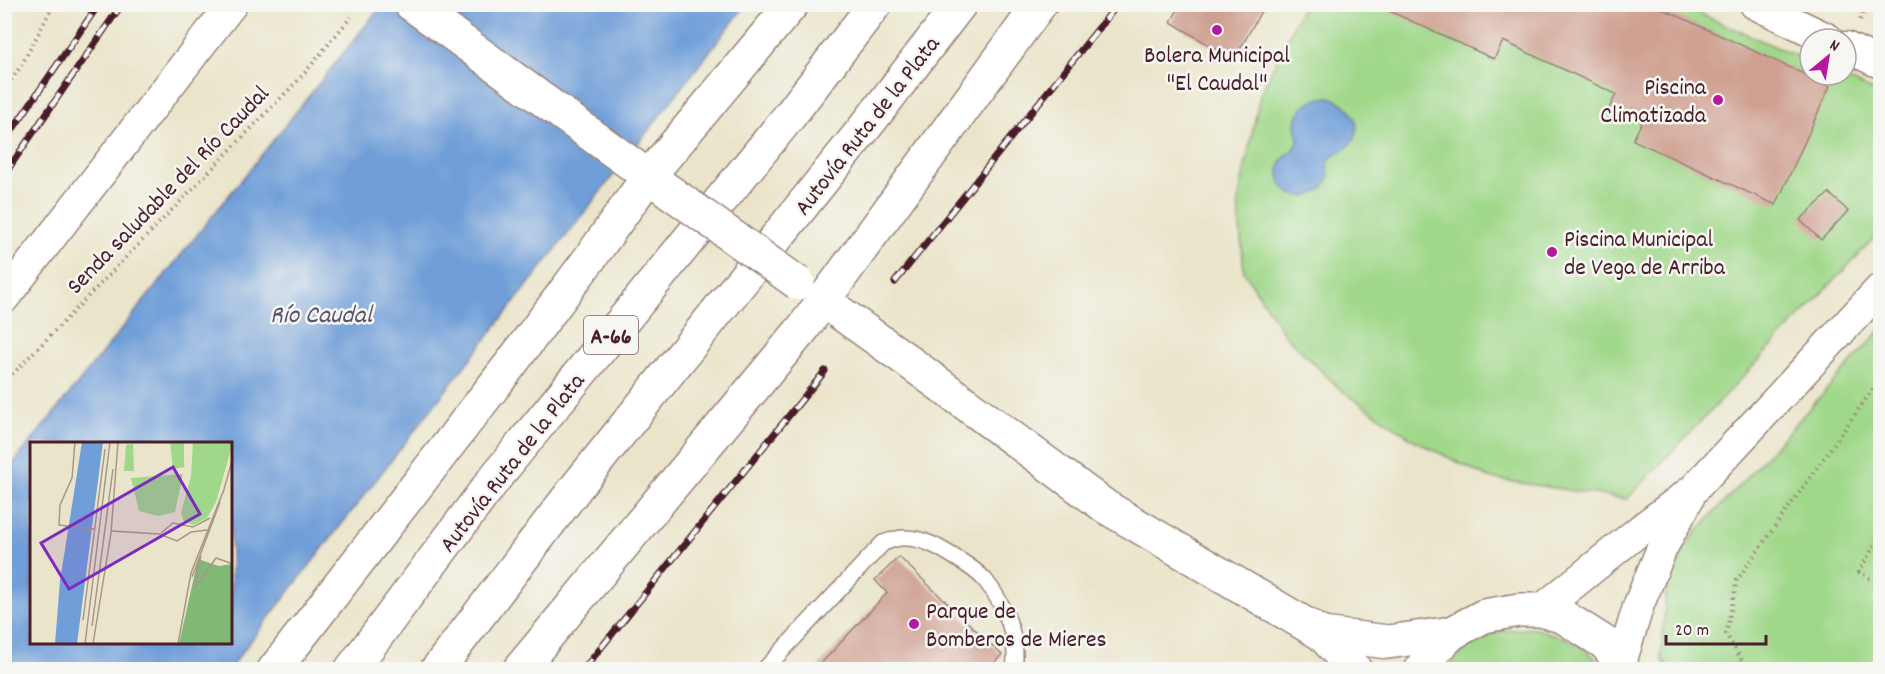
<svg xmlns="http://www.w3.org/2000/svg" width="1885" height="674" font-family="Dekko,sans-serif">
	<style>
		.green { fill: #a0d88a; stroke: #757c5a; stroke-width: 1.5 }
		.water { fill: #709ed8; stroke: #5d5e82; stroke-width: 1.5; fill-rule: evenodd }
		.building { fill: #cfa091 }
		.lines { fill: none; stroke-linecap: round; stroke-linejoin: round }
		.service-casing { stroke: #9a827a; stroke-width: 18 }
		.minor-casing { stroke: #9a827a; stroke-width: 33 }
		.tertiary-casing { stroke: #9a827a; stroke-width: 36 }
		.motorway-casing { stroke: #9a827a; stroke-width: 36 }
		.path { stroke: #9a827a; stroke-width: 4; stroke-dasharray: 1.5 4.5; stroke-linecap: butt }
		.service { stroke: #fff; stroke-width: 15 }
		.minor { stroke: #fff; stroke-width: 30 }
		.tertiary { stroke: #fff; stroke-width: 33 }
		.motorway { stroke: #fff; stroke-width: 33 }
		.rail-casing { stroke: #4a1f2b; stroke-width: 7 }
		.rail { stroke: #f6f6f2; stroke-width: 4.5; stroke-dasharray: 14; stroke-linecap: butt }
		.tertiary-bridge-casing { stroke: #9a827a; stroke-width: 36; stroke-linecap: butt }
		.tertiary-bridge { stroke: #fff; stroke-width: 33 }
		.poi-dot { fill: #b5179e; stroke: #f6f6f2; stroke-width: 2 }
		.labels { text-anchor: middle; stroke-width: 5; stroke-linejoin: round; paint-order: stroke }
		.shield { fill: #f6f6f2; stroke: #7e6067; stroke-width: 1.5 }
		.shield-label { font-size: 22px; font-weight: bold; fill: #4a1f2b }
		.poi-label { font-size: 24px; fill: #4a1f2b; stroke: #f6f6f2; text-anchor: start }
		.street-label { font-size: 24px; fill: #4a1f2b; stroke: #f6f6f2 }
		.water-label { font-size: 26px; font-style: italic; fill: #595270; stroke: #f6f6f2 }
		.inset-road { fill: none; stroke: #aa968a; stroke-width: 1.5 }
		.view { fill: #7b2cbf; fill-opacity: 0.15; stroke: #7b2cbf; stroke-width: 3 }
		.inset-edge { fill: none; stroke: #4a1f2b; stroke-width: 3 }
	</style>
	<rect width="100%" height="100%" fill="#f6f6f2"/>
	<filter id="ink" filterUnits="userSpaceOnUse"><feTurbulence type="fractalNoise" baseFrequency=".0167" numOctaves="2"/><feDisplacementMap in="SourceGraphic" scale="12" xChannelSelector="R" yChannelSelector="G"/><feConvolveMatrix kernelMatrix="1 2 1 2 8 2 1 2 1" color-interpolation-filters="sRGB"/></filter>
	<filter id="wash" filterUnits="userSpaceOnUse"><feTurbulence type="fractalNoise" baseFrequency=".008" numOctaves="4" result="noise"/><feDisplacementMap in="SourceGraphic" scale="24" xChannelSelector="R" yChannelSelector="G"/><feGaussianBlur stdDeviation="1.35" result="paint"/><feColorMatrix in="noise" values="0 0 0 0 0 0 0 0 0 0 0 0 0 0 0 0 0 1.4 0 .05"/><feComposite in="paint" operator="in"/></filter>
	<g filter="url(#wash)">
		<rect width="100%" height="100%" fill="#eae5ca"/>
		<g class="green">
			<polygon points="1303,5 1680,5 1810,62 1810,75 1838,75 1880,94 1880,232 1627,499 1489,478 1414,440 1341,390 1285,335 1244,272 1238,202 1260,95"/>
			<polygon points="1880,331 1880,669 1668,669 1661,657 1666,591 1685,545"/>
			<path d="M 1533,628 C 1561,636 1587,643 1604,669 L 1445,670 L 1468,646 L 1499,631 Z"/>
		</g>
		<g class="water">
			<path d="M 382,5 L 746,5 L 229,669 L 5,669 L 4,475 ZM 32,443 L 231,443 L 231,642 L 32,642 Z"/>
			<path d="M 1330,97 C 1350,104 1367,125 1349,146 C 1344,152 1335,154 1329,159 C 1327,167 1331,175 1327,182 C 1316,203 1282,201 1279,175 C 1277,154 1298,152 1298,140 C 1298,136 1296,131 1296,127 C 1295,106 1313,98 1330,97 Z"/>
		</g>
		<g id="blocks">
			<g class="building">
				<polygon points="1181,4 1265,4 1234,60 1171,22"/>
				<polygon points="1374,4 1652,4 1830,86 1776,205 1633,140 1642,122 1610,107 1616,94 1503,41 1494,59"/>
				<polygon points="1829,193 1848,211 1821,240 1800,220"/>
				<polygon points="899,557 1002,655 988,669 816,669 887,593 875,580"/>
			</g>
		</g>
	</g>
	<g filter="url(#ink)">
		<use href="#blocks" fill-opacity="0" stroke="#9a827a" stroke-width="1.5"/>
		<g class="lines">
			<g class="service-casing">
				<path id="service" d="M 764,670 L 883,543 C 890,541 898,537 905,538 C 924,538 940,548 956,558 C 966,564 977,571 985,580 C 1005,605 1019,638 1014,670"/>
			</g>
			<g class="minor-casing">
				<g id="minor">
					<polyline points="1755,4 1828,39"/>
					<polyline points="1846,47 1880,63"/>
					<polyline points="4,298 232,4"/>
					<polyline points="1541,610 1640,530 1694,489 1880,289"/>
					<polyline points="1621,663 1639,604 1662,548 1689,498"/>
				</g>
			</g>
			<g class="tertiary-casing">
				<g id="tertiary">
					<polyline points="411,4 670,192"/>
					<polyline points="905,359 1106,507 1322,634 1355,670"/>
					<polyline points="1322,634 1388,642 1452,633"/>
					<polyline points="1421,670 1430,654 1452,633 1484,616 1519,610 1541,610 1564,617 1605,643 1621,663 1623,670"/>
				</g>
			</g>
			<g class="motorway-casing">
				<g id="motorway">
					<polyline points="274,670 510,365 593,254 648,177 792,4"/>
					<polyline points="351,670 495,478 791,114 875,4"/>
					<polyline points="437,670 575,489 870,121 960,4"/>
					<polyline points="519,670 804,327 1040,4"/>
				</g>
			</g>
			<g class="path">
				<polyline points="1860,20 1867,4"/>
				<polyline points="4,90 21,66 54,4"/>
				<polyline points="4,383 303,75 351,17"/>
				<polyline points="1880,535 1859,572 1880,585"/>
				<polyline points="1748,670 1726,634 1737,580 1880,379"/>
			</g>
			<use href="#service" class="service"/>
			<use href="#minor" class="minor"/>
			<use href="#tertiary" class="tertiary"/>
			<use href="#motorway" class="motorway"/>
			<g class="rail-casing">
				<g id="rail">
					<polyline points="4,142 99,4"/>
					<polyline points="4,175 122,4"/>
					<polyline points="895,282 1118,4"/>
					<polyline points="583,670 825,371"/>
				</g>
			</g>
			<use href="#rail" class="rail"/>
			<g class="tertiary-bridge-casing">
				<g id="tertiary-bridge">
					<polyline points="670,192 798,283"/>
					<polyline points="839,312 905,359"/>
				</g>
			</g>
			<use href="#tertiary-bridge" class="tertiary-bridge"/>
		</g>
	</g>
	<g class="poi-dot">
		<circle cx="1217" cy="30" r="6"/>
		<circle cx="1718" cy="100" r="6"/>
		<circle cx="1552" cy="252" r="6"/>
		<circle cx="914" cy="624" r="6"/>
	</g>
	<g class="labels">
		<rect class="shield" x="584" y="316" width="54" height="38" rx="4.5"/>
		<g class="shield-label">
			<text x="611" y="343">A-66</text>
		</g>
		<g class="poi-label">
			<text x="1217" y="62" text-anchor="middle">Bolera Municipal<tspan x="1217" dy="28">"El Caudal"</tspan></text>
			<text x="1706" y="94" text-anchor="end">Piscina<tspan x="1706" dy="28">Climatizada</tspan></text>
			<text x="1564" y="246">Piscina Municipal<tspan x="1564" dy="28">de Vega de Arriba</tspan></text>
			<text x="926" y="618">Parque de<tspan x="926" dy="28">Bomberos de Mieres</tspan></text>
		</g>
		<g class="street-label">
			<text transform="translate(866 125) rotate(-52)" y="8">Autovía Ruta de la Plata</text>
			<text transform="translate(167 189) rotate(-46)" y="8">Senda saludable del Río Caudal</text>
			<text transform="translate(511 462) rotate(-52)" y="8">Autovía Ruta de la Plata</text>
		</g>
		<g class="water-label">
			<text x="321" y="322">Río Caudal</text>
		</g>
	</g>
	<g transform="translate(30 442)">
		<rect width="202" height="202" fill="#eae5ca"/>
		<path d="M 140,0 L 154,1 L 154,25 L 143,27 ZM 163,0 L 201,0 L 202,4 L 186,60 L 177,76 L 163,83 L 154,79 L 151,71 L 161,34 ZM 103,2 L 104,29 L 94,29 L 96,3 ZM 153,32 L 145,70 L 128,74 L 109,69 L 101,36 Z" fill="#a0d88a"/>
		<path d="M 168,117 L 189,124 L 202,122 L 202,202 L 149,202 Z" fill="#80b876"/>
		<path d="M 52,0 L 73,0 L 47,202 L 25,202 L 30,139 Z" fill="#709ed8"/>
		<path class="inset-road" d="M 45,0 L 42,36 L 30,63 L 29,83 L 64,87M 193,51 L 203,15M 82,89 L 129,92 L 147,99 L 161,90 L 177,88M 131,91 L 143,81 L 163,85 L 180,76M 171,114 L 164,147 L 186,116 L 203,122M 162,135 L 190,60M 53,178 L 75,7M 62,184 L 83,27M 55,202 L 80,0M 63,202 L 81,91 L 88,0M 148,202 L 161,131 L 193,50"/>
		<path class="view" d="M 143,25 L 170,72 L 39,147 L 11,101 Z"/>
		<rect width="202" height="202" class="inset-edge"/>
	</g>
	<rect width="1885" height="674" fill="none" stroke="#f6f6f2" stroke-width="24"/>
	<g transform="translate(1828 57) rotate(30)"><circle r="28" fill="#f6f6f2" stroke="#b1a0a2" stroke-width="1.5"/>
	<path d="M0-4.5L10 22L0 15L-10 22Z" fill="#b5179e"/>
	<text y="-9" font-size="16" font-weight="bold" text-anchor="middle" fill="#4a1f2b">N</text>
	</g>
	<path d="M1666 635v9h100v-9" fill="none" stroke="#4a1f2b" stroke-width="3"/>
	<text x="1675" y="635" font-size="18" fill="#4a1f2b" stroke="#f6f6f2" stroke-width="4.5" paint-order="stroke">20 m</text>
</svg>
